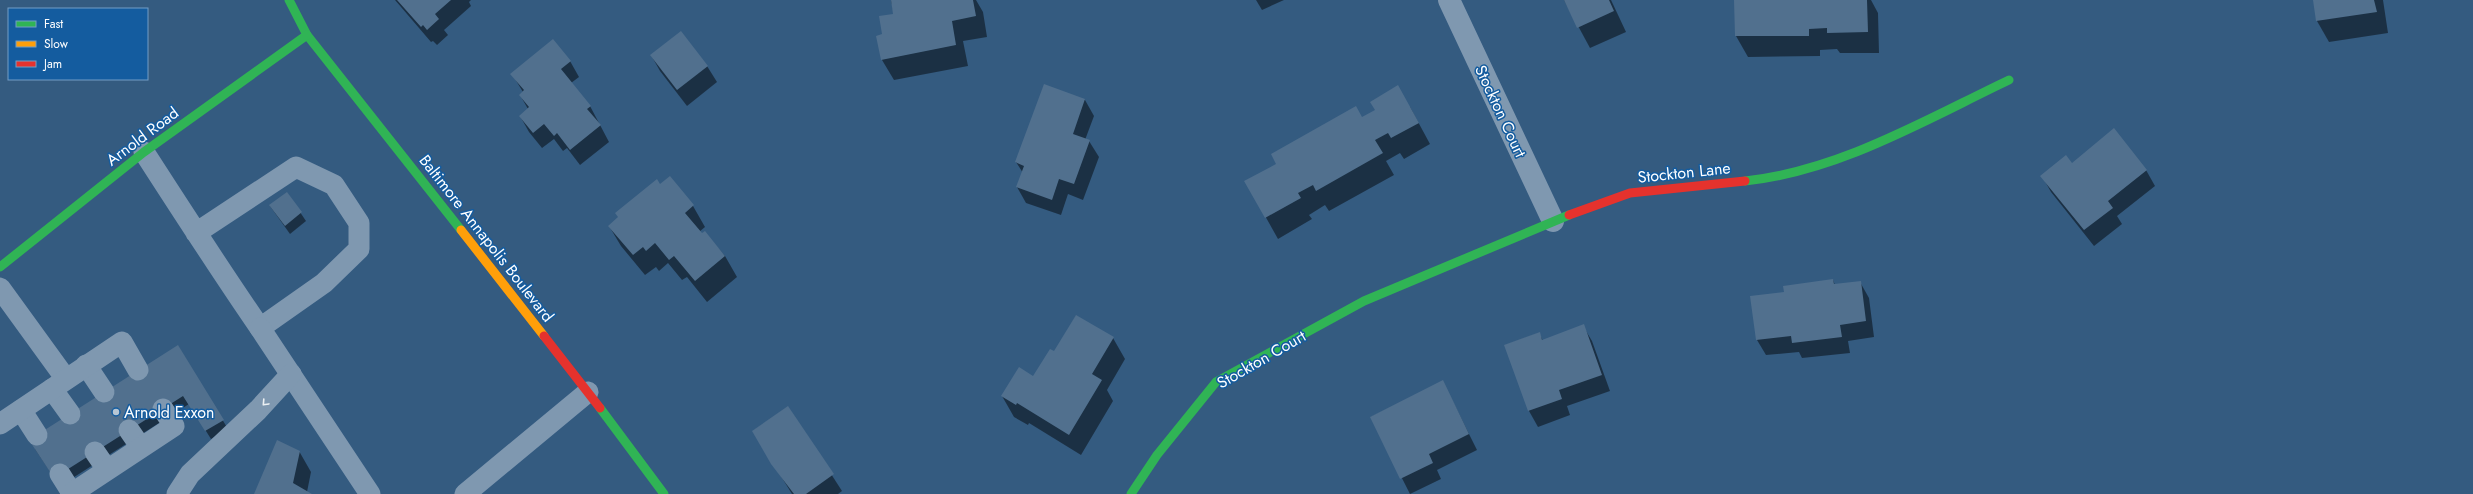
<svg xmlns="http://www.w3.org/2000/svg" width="2473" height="494" font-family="Jost,sans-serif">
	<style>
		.shadow { fill: #0007 }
		.building { fill: #51708e }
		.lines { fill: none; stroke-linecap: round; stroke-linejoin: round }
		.lane { stroke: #7f98b0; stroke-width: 21 }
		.street { stroke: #7f98b0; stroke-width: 22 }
		.fast { stroke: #30b455; stroke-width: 9 }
		.slow { stroke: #ff9f0a; stroke-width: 9 }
		.jam { stroke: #e5322d; stroke-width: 9 }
		.oneway { stroke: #ecf0f3 }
		.poi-dot { fill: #b8c6d3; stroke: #145c9f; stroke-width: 1.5 }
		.labels { text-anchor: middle; stroke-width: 3; stroke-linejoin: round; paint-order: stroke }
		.street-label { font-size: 16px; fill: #fff; stroke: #145c9f }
		.poi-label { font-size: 16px; fill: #fff; stroke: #145c9f; text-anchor: start }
	</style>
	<rect width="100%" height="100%" fill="#345b80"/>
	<g class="shadow">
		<polygon points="395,0 471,0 469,2 471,6 444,30 448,35 437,45 433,41 431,42"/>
		<polygon points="891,0 976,0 983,12 987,37 963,41 968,66 894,80 882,60 884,35 894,14"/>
		<polygon points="1256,0 1284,0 1262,10"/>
		<polygon points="1564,0 1611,0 1626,32 1590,48"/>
		<polygon points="1735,0 1871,0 1878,13 1879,53 1840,53 1837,49 1820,50 1820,56 1748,57 1736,36"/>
		<polygon points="2314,0 2383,0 2388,33 2329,42 2317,21"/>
		<polygon points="651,55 707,66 717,82 687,106 660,71"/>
		<polygon points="570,61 579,77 571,83 590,106 609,142 580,165 567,148 563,151 554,139 542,148 529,132 520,116 528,109 520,95 523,92 512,74"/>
		<polygon points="1044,86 1085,100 1094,116 1085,140 1089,141 1099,157 1083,200 1068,194 1061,215 1026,203 1017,187 1023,173 1016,162"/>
		<polygon points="1410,107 1430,144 1404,159 1400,153 1386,161 1394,175 1329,211 1325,205 1309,215 1312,219 1278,239 1246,182 1361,118"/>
		<polygon points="2072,164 2146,170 2155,186 2117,216 2122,224 2094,246 2051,192 2042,176"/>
		<polygon points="670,178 693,206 705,227 699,232 702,235 704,232 725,256 737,277 707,302 687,277 682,280 668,263 659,271 656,267 645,275 621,246 609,226"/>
		<polygon points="287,193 306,221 290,234 270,206"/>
		<polygon points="1833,280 1835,285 1860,282 1869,298 1874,337 1848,341 1850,353 1802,358 1799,352 1766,355 1757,340 1786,292"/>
		<polygon points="1076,316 1113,338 1125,359 1107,390 1113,401 1081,455 1029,423 1028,425 1014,417 1002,396 1034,377 1054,353"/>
		<polygon points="1583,326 1592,341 1610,391 1567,406 1570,415 1538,427 1529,411 1506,345 1539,333 1543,341"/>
		<polygon points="178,346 228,429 211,439 189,404 60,486 35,449"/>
		<polygon points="1443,382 1477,450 1437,470 1441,479 1410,494 1371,417"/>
		<polygon points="788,407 842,491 838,494 792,494 753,431"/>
		<polygon points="299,451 311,472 307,492 310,494 255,494"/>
	</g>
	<g class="building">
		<polygon points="397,0 451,0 435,14 439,19 427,30 423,25 421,27"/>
		<polygon points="891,0 973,0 976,16 952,21 956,45 881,60 876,36 882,34 879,16 893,14"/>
		<polygon points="1564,0 1609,0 1614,11 1577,28"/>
		<polygon points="1734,0 1867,0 1868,32 1827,33 1827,28 1809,29 1809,36 1735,36"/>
		<polygon points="2313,0 2374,0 2377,12 2316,21"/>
		<polygon points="681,31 708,66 677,90 650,55"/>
		<polygon points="553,39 571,61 561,69 591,106 587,109 601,125 570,150 557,133 554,136 544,124 533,133 519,116 529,107 519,95 524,90 510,74"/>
		<polygon points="1044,84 1085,99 1073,134 1090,140 1074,184 1059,179 1052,200 1016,187 1024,166 1015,162"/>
		<polygon points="1398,85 1419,123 1391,138 1388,133 1375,140 1383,153 1316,191 1313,185 1298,193 1301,198 1265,218 1244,181 1276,164 1271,154 1356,106 1362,117 1375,110 1370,102"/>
		<polygon points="2114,128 2147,170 2108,201 2113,208 2084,230 2040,176 2066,155 2072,163"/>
		<polygon points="670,176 694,205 685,213 702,233 705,231 725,256 695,281 674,256 669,260 655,243 646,251 643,247 633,255 608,226 618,217 615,213 657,179 660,184"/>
		<polygon points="287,192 302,212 285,226 269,205"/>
		<polygon points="1833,279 1834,284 1861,281 1866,321 1840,325 1842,337 1792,343 1791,336 1756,340 1750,296 1784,292 1783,286"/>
		<polygon points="1076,315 1114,337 1092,374 1102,380 1069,435 1017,403 1016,405 1001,396 1019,367 1033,376 1050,349 1054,351"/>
		<polygon points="1584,324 1602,375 1559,390 1562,399 1528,411 1504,345 1540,332 1542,340"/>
		<polygon points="178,345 224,420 205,431 183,396 54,478 29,440"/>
		<polygon points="1443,380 1469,434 1429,454 1433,463 1400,479 1370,417"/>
		<polygon points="788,406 834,474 806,494 794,494 771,464 752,431"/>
		<polygon points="277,440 300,451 293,483 312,494 254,494"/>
	</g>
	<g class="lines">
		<g class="lane">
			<path d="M 144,152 C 182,211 220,270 260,328 L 324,283 L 359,249 L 359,223 L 334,185 L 296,167 L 196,233"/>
			<polyline points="0,288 66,379"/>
			<polyline points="260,328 370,494"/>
			<polyline points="86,365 104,392"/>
			<polyline points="52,389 70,414"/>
			<polyline points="21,410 37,435"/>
			<polyline points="0,424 122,342 138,370"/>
			<polyline points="129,430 140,446"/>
			<polyline points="95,452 106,468"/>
			<polyline points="60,474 72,493"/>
			<polyline points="71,494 174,426 163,409"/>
			<polyline points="177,494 190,474 258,410 291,374"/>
			<polyline points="465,494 588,392"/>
		</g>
		<polyline class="street" points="1449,0 1553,221"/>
		<g class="fast">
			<polyline points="289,0 307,35 461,230"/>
			<path d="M 1745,181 C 1839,171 1925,120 2009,80"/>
			<polyline points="0,267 144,152 307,35"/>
			<polyline points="600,408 664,494"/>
			<polyline points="1131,494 1157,455 1216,382 1364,301 1569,215"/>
		</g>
		<polyline class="slow" points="461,230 544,336"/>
		<g class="jam">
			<polyline points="1569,215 1630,193 1745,181"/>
			<polyline points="544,336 600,408"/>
		</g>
	</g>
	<defs><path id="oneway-chevron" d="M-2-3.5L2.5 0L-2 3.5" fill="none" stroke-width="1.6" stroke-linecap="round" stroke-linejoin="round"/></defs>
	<use class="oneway" href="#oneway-chevron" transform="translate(265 403) rotate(133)"/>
	<circle class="poi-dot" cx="116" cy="412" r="4"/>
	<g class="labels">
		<g class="street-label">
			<text transform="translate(1501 111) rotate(65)" y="6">Stockton Court</text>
			<text transform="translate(142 136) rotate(-37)" y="6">Arnold Road</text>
			<text transform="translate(1684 172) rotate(-6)" y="6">Stockton Lane</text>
			<text transform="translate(487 238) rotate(52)" y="6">Baltimore Annapolis Boulevard</text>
			<text transform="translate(1261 359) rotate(-30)" y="6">Stockton Court</text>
		</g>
		<g class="poi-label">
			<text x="124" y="418">Arnold Exxon</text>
		</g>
	</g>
	<rect x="8" y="8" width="140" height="72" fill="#145c9f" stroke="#729dc5"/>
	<rect x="16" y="21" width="20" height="6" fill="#30b455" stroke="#729dc5"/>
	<text x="44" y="28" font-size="12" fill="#ffffff">Fast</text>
	<rect x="16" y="41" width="20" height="6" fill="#ff9f0a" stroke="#729dc5"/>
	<text x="44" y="48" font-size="12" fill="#ffffff">Slow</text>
	<rect x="16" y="61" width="20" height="6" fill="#e5322d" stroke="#729dc5"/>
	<text x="44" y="68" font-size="12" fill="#ffffff">Jam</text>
</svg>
